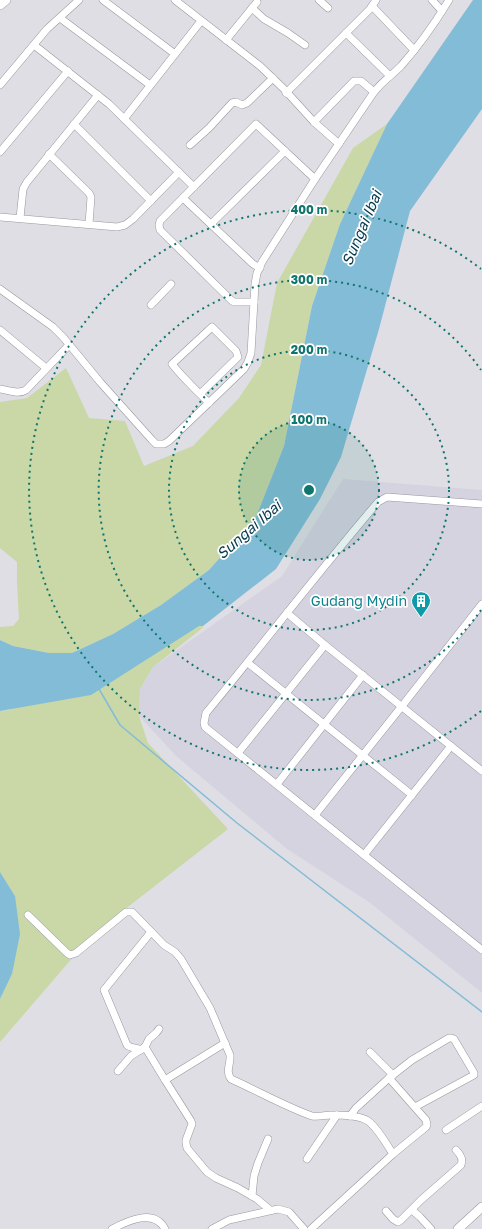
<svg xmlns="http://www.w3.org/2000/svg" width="482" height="1229" font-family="'Golos Text',sans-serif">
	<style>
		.built { fill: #d6d3e1 }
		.green { fill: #c9d8a6 }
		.water { fill: #83bcd7 }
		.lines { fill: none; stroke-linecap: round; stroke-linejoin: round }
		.stream { stroke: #83bcd7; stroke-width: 1.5 }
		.minor-casing { stroke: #98979d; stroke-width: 8 }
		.major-casing { stroke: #98979d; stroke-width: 10 }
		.minor { stroke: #fff; stroke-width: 7 }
		.major { stroke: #fff; stroke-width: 9 }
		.ring { fill: none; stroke: #0f766e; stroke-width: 2; stroke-dasharray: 2 4 }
		.labels { text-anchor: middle; stroke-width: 3.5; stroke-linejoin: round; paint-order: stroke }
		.culture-label { font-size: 14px; fill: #0d838f; stroke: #fff; text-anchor: end }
		.water-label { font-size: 15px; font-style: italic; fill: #05394c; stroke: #fff }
		.centre { fill: #0f766e; stroke: #fff; stroke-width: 2 }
		.ring-label { font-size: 12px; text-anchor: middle; font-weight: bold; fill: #0f766e; stroke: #fff; stroke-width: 3.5; stroke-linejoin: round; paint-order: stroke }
	</style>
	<rect width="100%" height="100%" fill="#dfdee4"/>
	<polygon class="built" points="343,479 482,490 482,993 369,902 287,849 176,756 139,716 140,689 153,667 282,576"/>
	<g class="green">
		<polygon points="387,124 340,224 312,306 284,446 256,517 209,570 161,605 113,634 72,653 49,653 13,646 0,640 0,627 13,626 19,619 17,582 17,562 0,548 0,402 27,398 66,368 89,418 125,421 144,466 193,446 239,398 261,365 277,283 353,148"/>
		<polygon points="201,625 203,626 203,627 200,630 153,667 140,689 139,716 148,743 228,829 93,934 0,1042 0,999 12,974 15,896 0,872 0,711 9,710"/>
	</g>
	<g class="water">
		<polygon points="473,0 482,0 482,109 410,211 379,329 341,457 320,499 276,569 203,626 199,626 91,695 0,711 0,640 13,646 49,653 72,653 113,634 161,605 209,570 256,517 284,446 312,306 340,224 387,124"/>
		<polygon points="0,872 15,896 20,934 12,974 0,999"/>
	</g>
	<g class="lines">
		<polyline class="stream" points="99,689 120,725 237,823 482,1012"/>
		<g class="minor-casing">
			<g id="minor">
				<polyline points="103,0 175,54"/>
				<polyline points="175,0 260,66 283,88 314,122 339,144"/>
				<polyline points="319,0 328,8"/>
				<polyline points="432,0 442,11"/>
				<polyline points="372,6 414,50"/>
				<polyline points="252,8 264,19 288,33 305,45"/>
				<polyline points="60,18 150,85"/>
				<polyline points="346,33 390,76"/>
				<polyline points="226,40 257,2"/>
				<polyline points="34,45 109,104 194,187"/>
				<polyline points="0,85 47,29 79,0"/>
				<polyline points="286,93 370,9 376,0"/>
				<polyline points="124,119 201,21"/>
				<polyline points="314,122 354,81 361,81 374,92"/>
				<polyline points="74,124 151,201"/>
				<polyline points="190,145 209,128 232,103 236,102 242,105 247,103 273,78"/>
				<polyline points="0,152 68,71"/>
				<polyline points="49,154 89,193 91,197 89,224"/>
				<polyline points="183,198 253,264 260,268"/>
				<polyline points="0,217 117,227 125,225 133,219 179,172"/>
				<polyline points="20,218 23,189 27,182 98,95"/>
				<polyline points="211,224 285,151"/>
				<path d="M 0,289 L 53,327 L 63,337 L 100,382 L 152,440 L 156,444 L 164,444 L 169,441 L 244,369 L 248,362 L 251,353 L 255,284 L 257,273 L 262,262 L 315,179 L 374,92 C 382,82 392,75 401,66 C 419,46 435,23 449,0"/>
				<polyline points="254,302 234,302 231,300 160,230 159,225 160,221 256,124 315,179"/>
				<polyline points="151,305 171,284"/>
				<polyline points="0,330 46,368"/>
				<path d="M 0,389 C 8,390 18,395 26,390 L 69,345"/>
				<path d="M 200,394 L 238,357 L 236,351 L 212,327 L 172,364 C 183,378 196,390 209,403"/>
				<path d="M 482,504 L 387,497 L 378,502 C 319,571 264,643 206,713 L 204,723 L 205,727 L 482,950"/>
				<polyline points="287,613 325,645 482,771"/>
				<polyline points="248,663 412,795"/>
				<polyline points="238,753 325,645"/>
				<polyline points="277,784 363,675"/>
				<polyline points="315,815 402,706 482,604"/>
				<polyline points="364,855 451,746"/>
				<path d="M 28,915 L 67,953 L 70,955 L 76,953 L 126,912 L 132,912 L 164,945 L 175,952 L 181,959 L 210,1008 L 230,1055 C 231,1064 225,1071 231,1079 C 258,1091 284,1106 312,1116 C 319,1117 325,1115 331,1115 C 342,1115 359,1115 368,1121 C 377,1127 387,1145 393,1154"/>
				<polyline points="225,1043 165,1080 191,1121 192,1124 186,1140 186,1143 187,1148 207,1172 216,1178 238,1188 257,1199 270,1210"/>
				<polyline points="145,1047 165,1080"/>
				<path d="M 141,1050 C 136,1047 131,1049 127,1045 L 104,990 L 151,932"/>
				<polyline points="370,1052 393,1075"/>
				<polyline points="118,1071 131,1056 145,1047 149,1039 156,1033 159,1029"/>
				<polyline points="350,1116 356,1108 389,1078"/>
				<polyline points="446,1130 482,1106"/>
				<polyline points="307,1159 337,1115"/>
				<polyline points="252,1196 254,1176 258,1163 268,1139"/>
				<polyline points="412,1210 420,1217 431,1229"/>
				<path d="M 386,1211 L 393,1219 L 398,1222 L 401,1220 L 421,1200 L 461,1165 C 464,1159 460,1154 456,1150"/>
				<path d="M 112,1229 C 127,1221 154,1208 165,1229"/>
				<polyline points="212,1229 229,1220 278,1209 289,1212 304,1229"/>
				<polyline points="311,1229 393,1154 426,1127 427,1125 426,1120 389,1078 412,1060 449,1038 451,1038 454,1039 474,1073 474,1075 415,1107"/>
			</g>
		</g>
		<g class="major-casing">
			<g id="major">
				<polyline points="0,5 6,0"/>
				<polyline points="458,1229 482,1207"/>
			</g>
		</g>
		<use href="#minor" class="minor"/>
		<use href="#major" class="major"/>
	</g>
	<circle cx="309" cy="490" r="70" fill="#0f766e" fill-opacity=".12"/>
	<g class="ring">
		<circle cx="309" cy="490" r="70"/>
		<circle cx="309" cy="490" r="140"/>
		<path d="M481 610A210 210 0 1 1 481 370"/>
		<path d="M481 711A280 280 0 1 1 481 269"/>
	</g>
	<defs>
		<g id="building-pin" transform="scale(1)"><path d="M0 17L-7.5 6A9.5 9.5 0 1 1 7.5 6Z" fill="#0f9aa8" stroke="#fff"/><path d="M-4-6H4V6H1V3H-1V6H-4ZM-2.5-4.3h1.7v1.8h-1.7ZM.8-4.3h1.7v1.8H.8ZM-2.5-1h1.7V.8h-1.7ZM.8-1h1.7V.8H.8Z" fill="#fff"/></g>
	</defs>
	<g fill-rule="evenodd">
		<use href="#building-pin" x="421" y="601"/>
	</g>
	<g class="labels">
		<g class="culture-label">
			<text x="407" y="606">Gudang Mydin</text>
		</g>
		<g class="water-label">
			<text transform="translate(362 228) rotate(-67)" y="5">Sungai Ibai</text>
			<text transform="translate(249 530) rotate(-41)" y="5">Sungai Ibai</text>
		</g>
	</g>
	<circle cx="309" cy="490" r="6" class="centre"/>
	<g class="ring-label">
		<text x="309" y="214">400 m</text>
		<text x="309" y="284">300 m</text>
		<text x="309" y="354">200 m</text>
		<text x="309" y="424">100 m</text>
	</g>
</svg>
